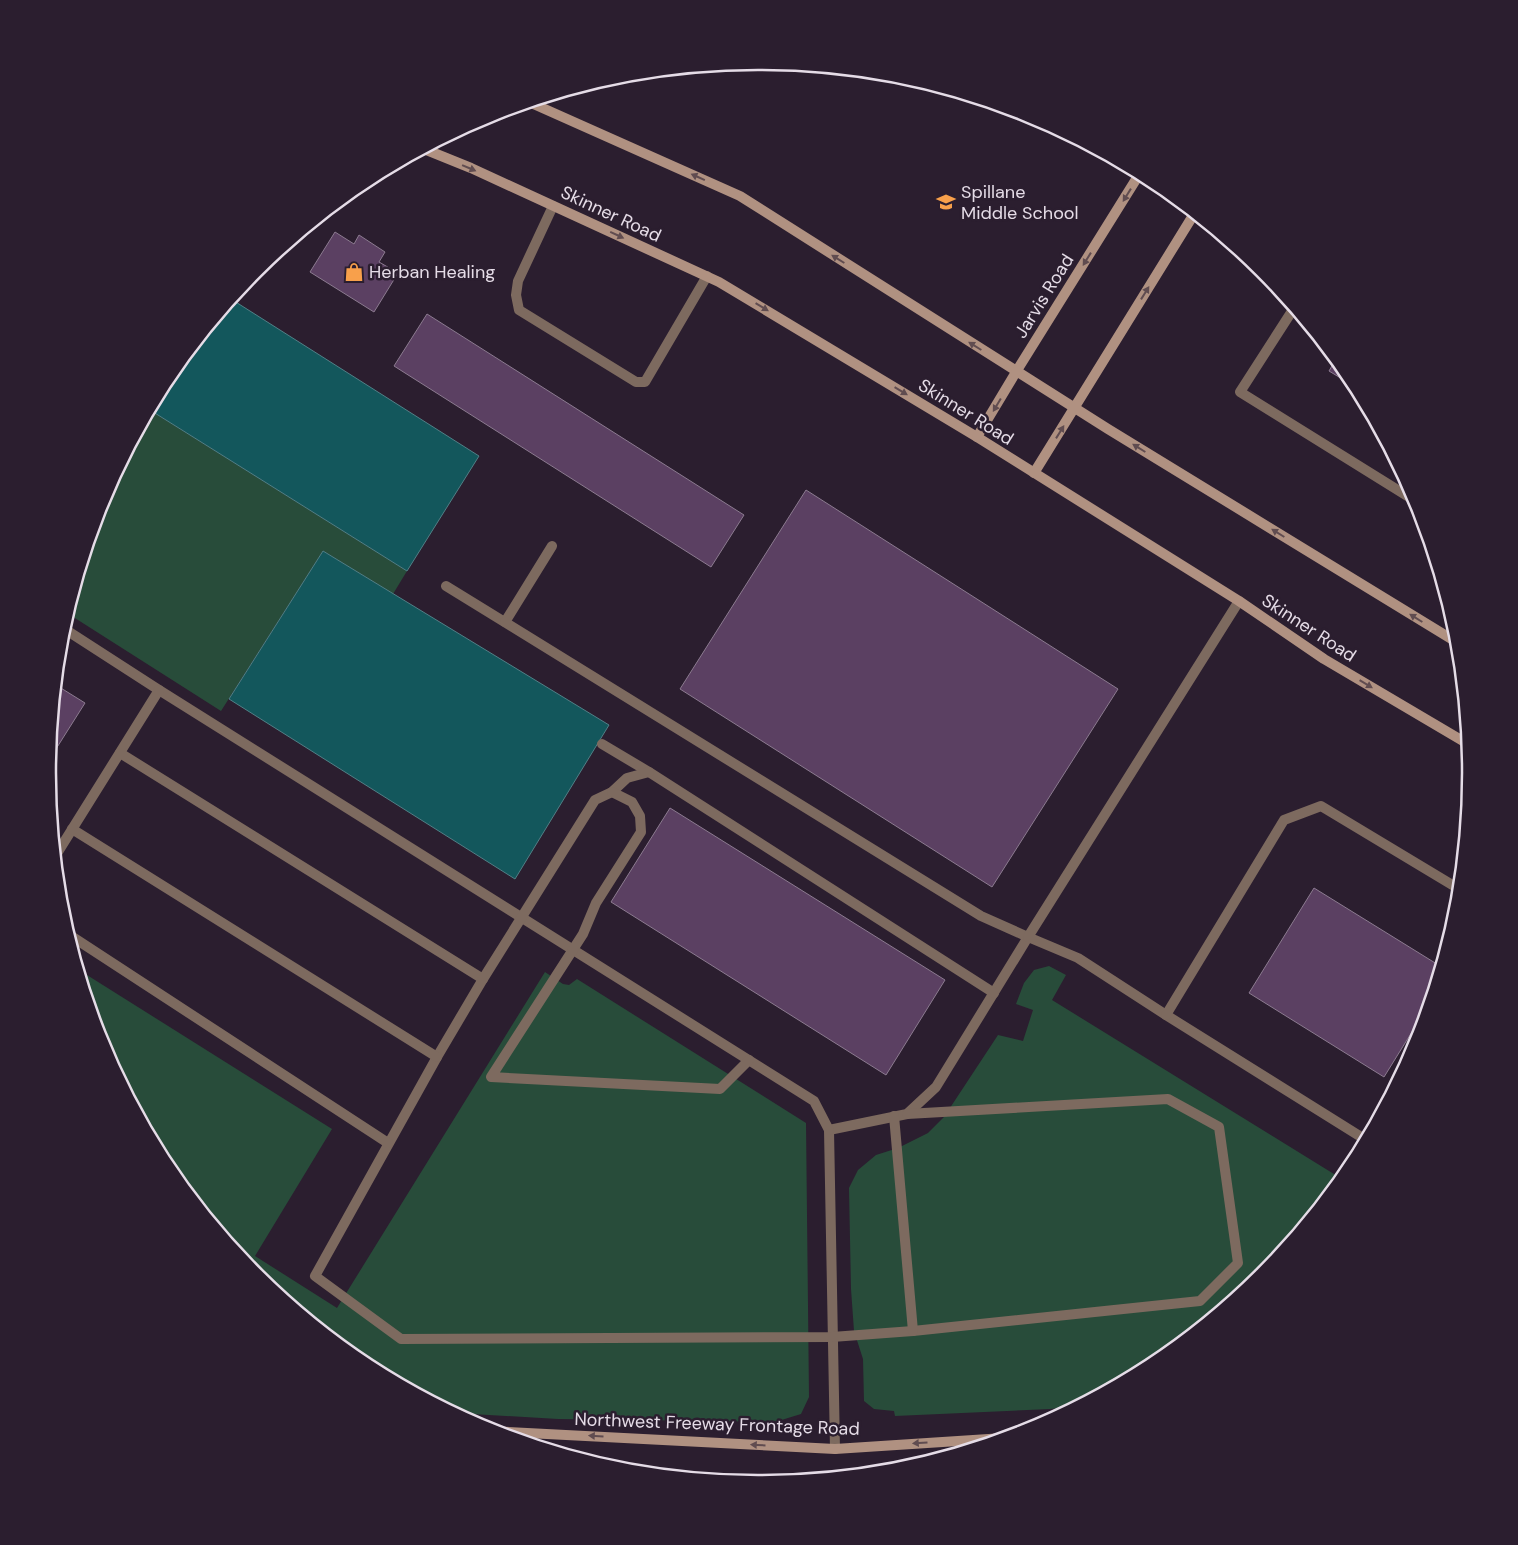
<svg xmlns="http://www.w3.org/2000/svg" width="1518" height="1545" font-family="'DM Sans',sans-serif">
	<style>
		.green { fill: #284c3a }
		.water { fill: #13575c; stroke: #527f86 }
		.building { fill: #5b4062; stroke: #8c7b90 }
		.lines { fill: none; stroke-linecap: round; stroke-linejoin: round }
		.lane { stroke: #7d6a5f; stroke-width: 10 }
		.secondary { stroke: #b09181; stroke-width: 10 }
		.oneway { fill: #604c50 }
		.labels { text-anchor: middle; stroke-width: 5; stroke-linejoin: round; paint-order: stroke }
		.poi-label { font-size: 18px; fill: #e5dce7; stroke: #2b1e2f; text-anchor: start }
		.street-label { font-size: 18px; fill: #e5dce7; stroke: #2b1e2f }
		.rim { fill: none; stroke: #e5dce7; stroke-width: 2.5 }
	</style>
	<rect width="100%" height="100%" fill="#2b1e2f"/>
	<g class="green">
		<polygon points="150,410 407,571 393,594 323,551 221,711 67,613 102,500"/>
		<polygon points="1049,966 1066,975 1052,1000 1342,1179 1262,1276 1154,1364 1076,1406 1050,1409 895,1416 894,1411 874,1409 864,1401 863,1359 854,1331 851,1289 849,1188 858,1170 876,1155 898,1148 928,1133 944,1117 998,1035 1023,1041 1033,1010 1016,1004 1024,983 1034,970"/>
		<polygon points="79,970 332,1129 255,1256 337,1308 545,972 563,984 569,985 577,979 806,1123 809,1397 801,1414 775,1422 558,1419 455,1413 363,1364 256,1275 167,1168 102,1045"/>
	</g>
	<g class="water">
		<polygon points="231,299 479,456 407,571 150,410 168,377"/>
		<polygon points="323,551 609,725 515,879 229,699"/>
	</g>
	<g class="building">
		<polygon points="335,232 354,244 359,235 385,252 379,262 398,273 374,312 310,272"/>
		<polygon points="427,314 744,515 711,567 394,366"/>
		<polygon points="1336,359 1351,377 1357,388 1329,371"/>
		<polygon points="806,490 1118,689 992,887 680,689"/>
		<polygon points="56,685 85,703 49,760"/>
		<polygon points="670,808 945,980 886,1075 611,902"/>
		<polygon points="1314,888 1440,966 1428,1006 1384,1077 1249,993"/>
	</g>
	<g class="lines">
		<g class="lane">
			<polyline points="553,206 518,281 516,295 519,310 636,382 645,382 707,276"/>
			<polyline points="1294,308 1240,392 1417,502"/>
			<polyline points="446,586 981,916 1028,937 936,1087 907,1114 829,1130 835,1449"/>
			<polyline points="1239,601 1028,937 1078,958 1166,1015 1366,1140"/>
			<polyline points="505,622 552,546"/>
			<polyline points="63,628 159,690 814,1101 829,1130"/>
			<polyline points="602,744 649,772 994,993"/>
			<polyline points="120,753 483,979"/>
			<polyline points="649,772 627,778 612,792 595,800 483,979 437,1057 315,1276 401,1339 832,1337 913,1331 1200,1301 1238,1263 1219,1127 1168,1099 907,1114"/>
			<polyline points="612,792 632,802 640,816 641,832 596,903 583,934 491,1077 720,1089 749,1060"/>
			<polyline points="72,829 437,1057"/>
			<polyline points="56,855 159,690"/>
			<polyline points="68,934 388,1143"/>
			<polyline points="1166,1015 1284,820 1321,806 1459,889"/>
			<polyline points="894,1116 913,1331"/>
		</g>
		<g class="secondary">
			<polyline points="529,102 740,196 1108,429 1458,643"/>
			<polyline points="424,149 471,168 719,282 977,437 1239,601 1324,659 1468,744"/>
			<polyline points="977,437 1016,372 1140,173"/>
			<polyline points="1034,473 1194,214"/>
			<polyline points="489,1431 835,1449 1004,1438"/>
		</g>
	</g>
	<defs><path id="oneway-solid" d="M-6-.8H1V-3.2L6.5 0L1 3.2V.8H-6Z" transform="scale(1.25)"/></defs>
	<g class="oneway">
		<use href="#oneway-solid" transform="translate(469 168) rotate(23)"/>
		<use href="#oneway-solid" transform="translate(698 177) rotate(-156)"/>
		<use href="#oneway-solid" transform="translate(1127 195) rotate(122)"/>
		<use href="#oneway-solid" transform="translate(617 235) rotate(25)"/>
		<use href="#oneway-solid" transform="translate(838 259) rotate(-148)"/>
		<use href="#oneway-solid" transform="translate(1087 259) rotate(122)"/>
		<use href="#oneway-solid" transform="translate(1145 293) rotate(-58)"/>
		<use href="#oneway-solid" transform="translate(762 307) rotate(31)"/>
		<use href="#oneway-solid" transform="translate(975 346) rotate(-148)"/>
		<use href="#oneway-solid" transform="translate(901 391) rotate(31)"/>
		<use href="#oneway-solid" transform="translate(997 405) rotate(121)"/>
		<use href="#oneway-solid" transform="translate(1060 432) rotate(-58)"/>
		<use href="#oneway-solid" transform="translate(1139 448) rotate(-148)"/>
		<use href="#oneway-solid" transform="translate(1278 533) rotate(-148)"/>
		<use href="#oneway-solid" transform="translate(1416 618) rotate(-148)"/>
		<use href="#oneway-solid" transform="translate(1366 684) rotate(31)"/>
		<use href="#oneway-solid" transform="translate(596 1436) rotate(-177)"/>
		<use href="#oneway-solid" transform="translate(920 1443) rotate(176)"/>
		<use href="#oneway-solid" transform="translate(758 1445) rotate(-177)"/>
	</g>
	<defs>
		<g id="school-bare" transform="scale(1.5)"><path d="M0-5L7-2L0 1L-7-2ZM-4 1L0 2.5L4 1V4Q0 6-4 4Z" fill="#f8a04b" stroke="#2b1e2f" stroke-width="2.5" paint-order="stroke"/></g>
		<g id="shop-bare" transform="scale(1.5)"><path d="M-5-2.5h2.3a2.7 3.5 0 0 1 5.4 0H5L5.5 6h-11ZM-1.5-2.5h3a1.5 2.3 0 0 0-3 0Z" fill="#f8a04b" stroke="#2b1e2f" stroke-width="2.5" paint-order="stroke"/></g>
	</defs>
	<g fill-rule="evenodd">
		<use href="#school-bare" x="946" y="202"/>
		<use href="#shop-bare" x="354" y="272"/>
	</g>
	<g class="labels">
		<g class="poi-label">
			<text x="961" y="198">Spillane<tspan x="961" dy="21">Middle School</tspan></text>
			<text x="369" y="278">Herban Healing</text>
		</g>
		<g class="street-label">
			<text transform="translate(611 214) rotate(25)" y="6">Skinner Road</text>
			<text transform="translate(1044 296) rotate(-58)" y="6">Jarvis Road</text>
			<text transform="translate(966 412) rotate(32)" y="6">Skinner Road</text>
			<text transform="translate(1309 628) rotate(33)" y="6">Skinner Road</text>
			<text transform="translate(717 1424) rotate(2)" y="6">Northwest Freeway Frontage Road</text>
		</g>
	</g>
	<path d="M0 0H1518V1545H0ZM758 70H760A702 702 0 0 1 1462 772V773A702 702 0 0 1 760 1475H758A702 702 0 0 1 56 773V772A702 702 0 0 1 758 70Z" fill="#2b1e2f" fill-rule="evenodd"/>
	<path class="rim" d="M758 70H760A702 702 0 0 1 1462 772V773A702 702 0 0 1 760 1475H758A702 702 0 0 1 56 773V772A702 702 0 0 1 758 70Z"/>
</svg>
